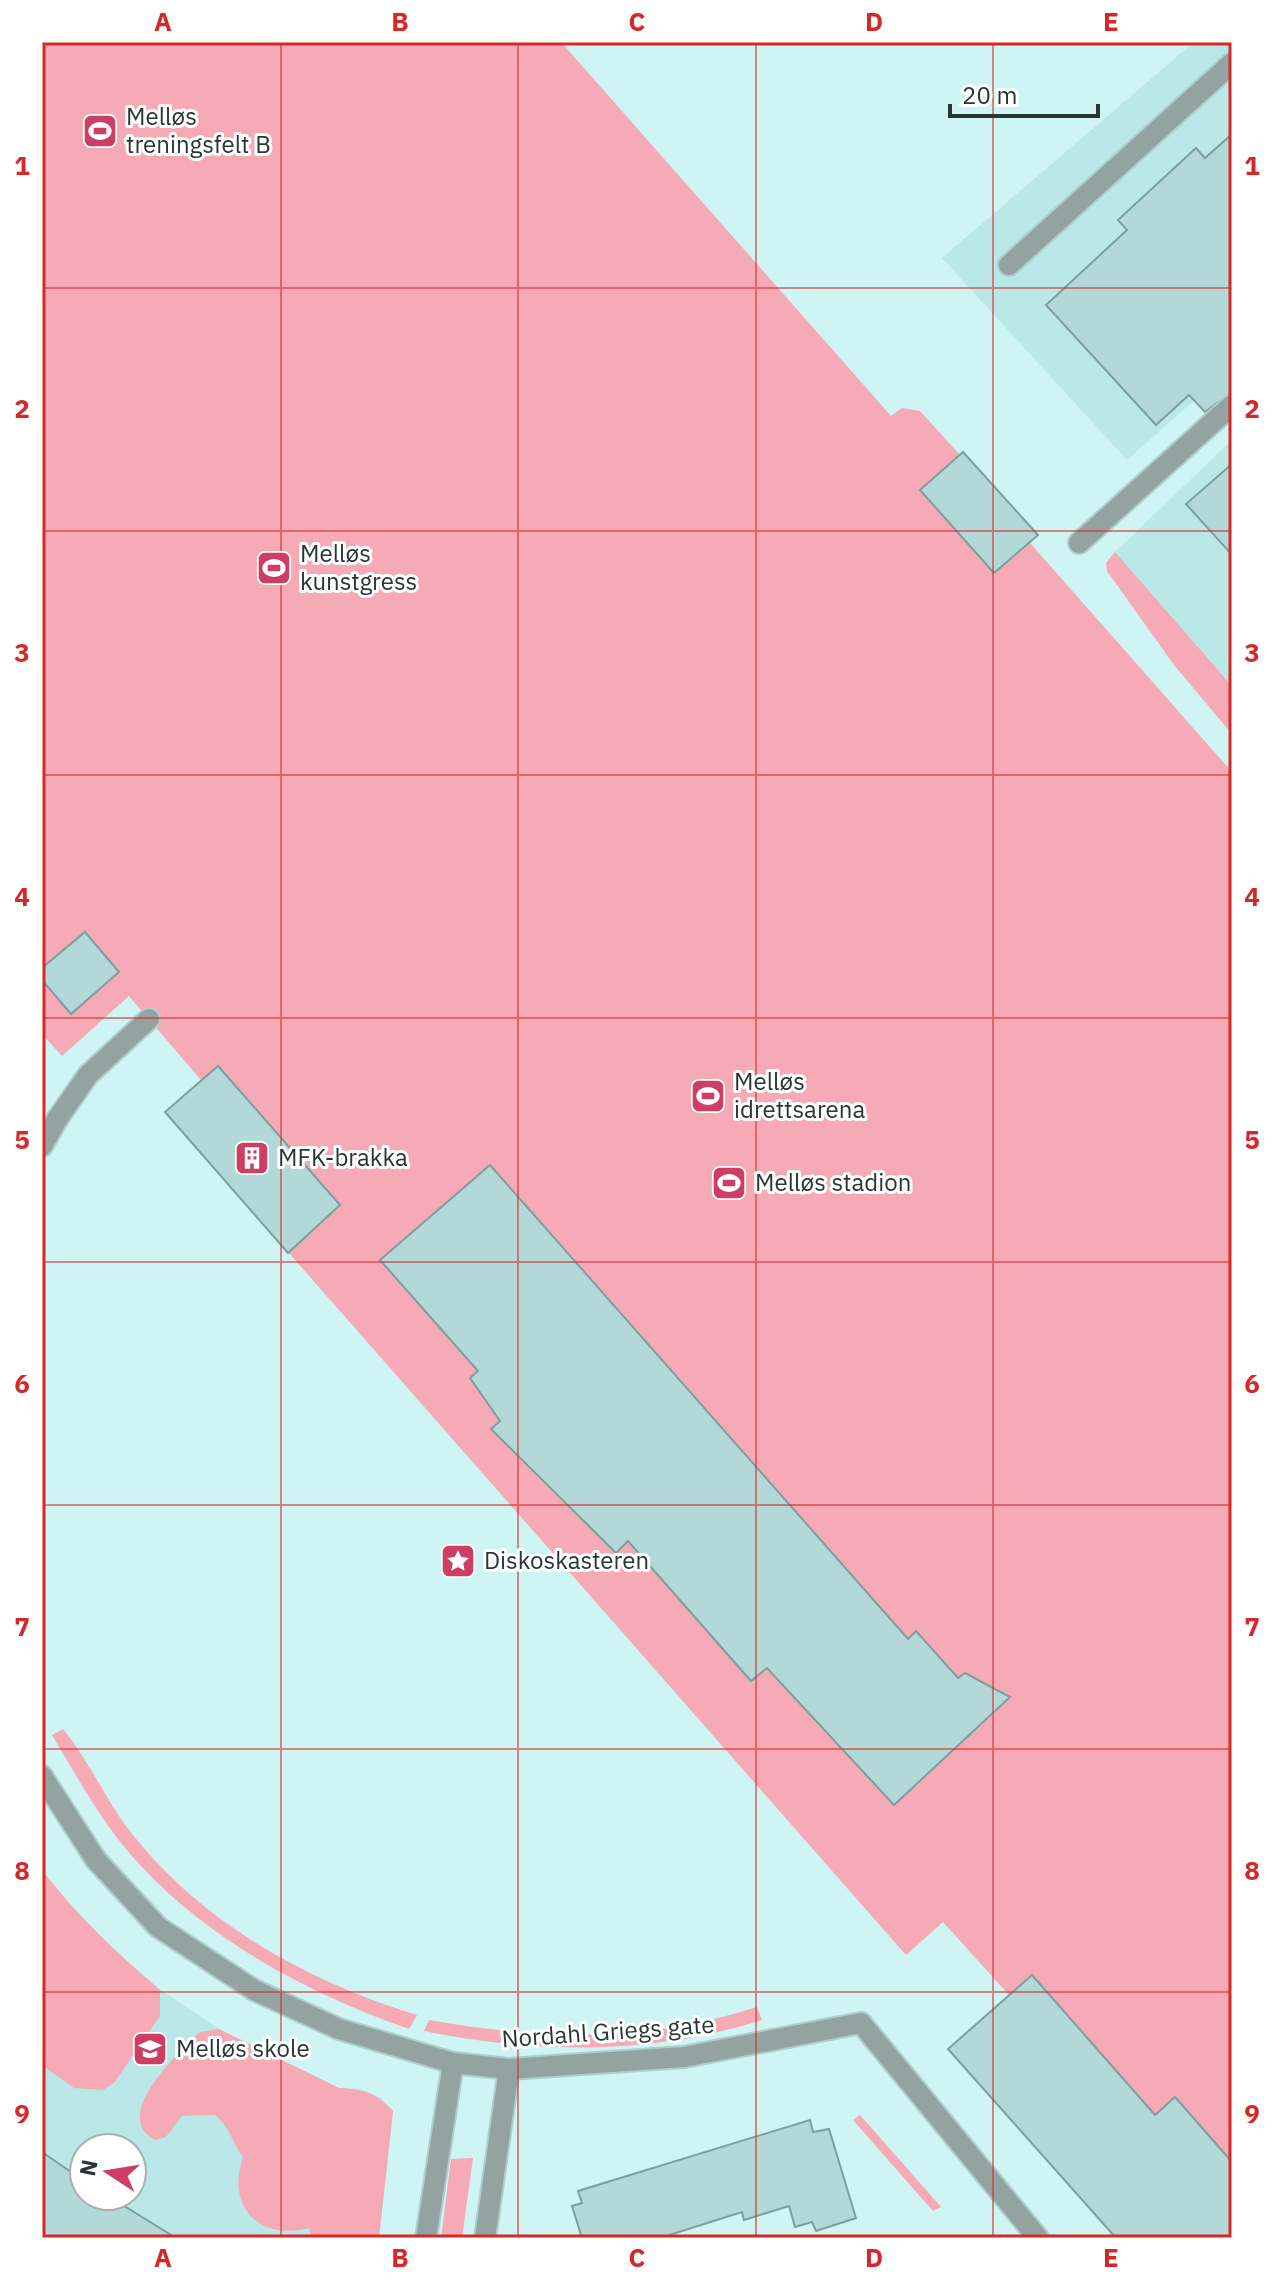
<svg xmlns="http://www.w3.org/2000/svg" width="1274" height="2280" font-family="'IBM Plex Sans',sans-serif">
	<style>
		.built { fill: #b9e8e7; fill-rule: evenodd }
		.green { fill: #f5aab6 }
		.building { fill: #b2d8d7; stroke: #7ca09f; stroke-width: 2 }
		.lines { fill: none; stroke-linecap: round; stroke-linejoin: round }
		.lane-casing { stroke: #adcecd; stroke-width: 24 }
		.street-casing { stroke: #adcecd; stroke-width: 24 }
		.lane { stroke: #93a3a2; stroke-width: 20 }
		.street { stroke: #93a3a2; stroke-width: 20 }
		.grid { fill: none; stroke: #d62828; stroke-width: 2; stroke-opacity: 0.55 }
		.labels { text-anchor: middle; stroke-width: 6; stroke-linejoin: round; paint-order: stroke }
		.poi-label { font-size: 24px; fill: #283736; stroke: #fff; text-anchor: start }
		.street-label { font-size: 24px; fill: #283736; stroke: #fff }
		.neatline { fill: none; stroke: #d62828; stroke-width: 3 }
		.grid-label { font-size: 26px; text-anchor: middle; font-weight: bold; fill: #d62828 }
	</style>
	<rect width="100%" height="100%" fill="#cef4f3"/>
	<g class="built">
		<polygon points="1194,42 1232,42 1232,367 1127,460 942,258"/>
		<polygon points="1232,440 1232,686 1115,552"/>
		<path d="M 42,1870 L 65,1899 L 115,1951 L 161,1990 L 219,2029 L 299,2069 L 339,2088 L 360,2089 L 381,2098 L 393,2111 L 379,2238 L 42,2238 ZM 84,2148 L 132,2148 L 132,2196 L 84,2196 Z"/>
	</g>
	<g class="green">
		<polygon points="42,42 561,42 891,416 902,408 920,411 960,455 963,452 1038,536 1030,543 1232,772 1232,2162 1175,2098 1155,2115 1032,1975 1009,1995 943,1922 906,1955 165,1112 201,1080 129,996 62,1056 42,1034"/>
		<polygon points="1115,552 1232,686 1232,734 1174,665 1107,571 1106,563"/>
		<path d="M 63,1729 C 91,1763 108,1806 137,1840 C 207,1926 312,1983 417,2015 L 409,2029 C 310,1994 213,1943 141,1866 C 104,1827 79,1780 52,1735 Z"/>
		<path d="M 42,1870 C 76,1915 117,1953 160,1990 L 160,2016 L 114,2083 L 103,2090 L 74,2088 L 42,2065 Z"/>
		<path d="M 757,2007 L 762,2020 C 651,2055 537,2054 424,2031 L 429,2020 C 544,2040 645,2043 757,2007 Z"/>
		<path d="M 219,2029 L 339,2088 C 363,2089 377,2093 393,2111 L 379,2238 L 311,2238 L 309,2228 C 258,2241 226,2206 243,2157 C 232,2142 230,2127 215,2115 L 182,2116 L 166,2137 L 155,2140 C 110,2116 178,2053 200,2032 Z"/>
		<polygon points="860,2115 941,2207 933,2211 853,2120"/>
		<polygon points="473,2158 462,2238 441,2238 451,2159"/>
	</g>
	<g class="building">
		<polygon points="1232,134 1232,392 1205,412 1189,395 1156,425 1046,305 1127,230 1118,220 1196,148 1205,158"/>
		<polygon points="963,452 1038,535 994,573 920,490"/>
		<polygon points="1232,464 1232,555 1186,504"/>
		<polygon points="85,932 119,972 71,1014 42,980 42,968"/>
		<polygon points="218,1066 340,1205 288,1253 165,1112"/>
		<polygon points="490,1165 908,1639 916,1631 958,1678 965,1673 1010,1697 894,1805 767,1668 751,1681 628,1541 616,1553 491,1429 500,1421 470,1378 478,1371 380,1260"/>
		<polygon points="1032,1975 1155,2115 1175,2097 1232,2162 1232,2238 1116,2238 948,2049"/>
		<polygon points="810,2120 813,2132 829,2129 856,2218 816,2231 812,2222 795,2227 789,2206 744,2220 742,2212 660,2238 582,2238 572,2206 582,2203 578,2191"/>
		<polygon points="42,2152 84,2181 84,2196 108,2196 176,2238 42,2238"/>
	</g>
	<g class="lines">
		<g class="lane-casing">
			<g id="lane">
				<polyline points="1009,265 1232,63"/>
				<polyline points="1079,543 1232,405"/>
				<polyline points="58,1118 88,1075 149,1019"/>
			</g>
		</g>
		<g class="street-casing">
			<g id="street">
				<polyline points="42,1146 58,1118"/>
				<polyline points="42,1776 96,1860 158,1927 254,1990 339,2029 453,2063 509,2069 684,2057 861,2023 1038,2238"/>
				<polyline points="426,2238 453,2063"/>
				<polyline points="485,2238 509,2069"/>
			</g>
		</g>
		<use href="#lane" class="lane"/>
		<use href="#street" class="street"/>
	</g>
	<path class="grid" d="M 281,42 L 281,2238M 518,42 L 518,2238M 756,42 L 756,2238M 993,42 L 993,2238M 42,288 L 1232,288M 42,531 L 1232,531M 42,775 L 1232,775M 42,1018 L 1232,1018M 42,1262 L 1232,1262M 42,1505 L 1232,1505M 42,1749 L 1232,1749M 42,1992 L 1232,1992"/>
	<defs>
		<g id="stadium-square" transform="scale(1.8)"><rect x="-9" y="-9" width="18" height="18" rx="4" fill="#cd3e64" stroke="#fff"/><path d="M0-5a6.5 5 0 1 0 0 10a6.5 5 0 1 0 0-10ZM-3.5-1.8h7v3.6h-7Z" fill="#fff"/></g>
		<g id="building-square" transform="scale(1.8)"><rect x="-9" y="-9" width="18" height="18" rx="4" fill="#cd3e64" stroke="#fff"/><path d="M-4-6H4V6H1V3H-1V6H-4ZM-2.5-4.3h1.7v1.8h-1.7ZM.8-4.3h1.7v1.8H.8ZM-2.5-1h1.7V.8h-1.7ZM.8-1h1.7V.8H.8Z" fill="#fff"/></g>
		<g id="sight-square" transform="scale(1.8)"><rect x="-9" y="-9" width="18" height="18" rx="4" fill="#cd3e64" stroke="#fff"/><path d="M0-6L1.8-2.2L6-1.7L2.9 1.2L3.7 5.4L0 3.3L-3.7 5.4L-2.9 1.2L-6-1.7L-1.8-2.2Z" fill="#fff"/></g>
		<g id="school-square" transform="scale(1.8)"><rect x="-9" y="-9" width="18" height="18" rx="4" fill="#cd3e64" stroke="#fff"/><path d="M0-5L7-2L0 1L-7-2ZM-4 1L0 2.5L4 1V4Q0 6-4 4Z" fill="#fff"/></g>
	</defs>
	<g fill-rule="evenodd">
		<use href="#stadium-square" x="100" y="131"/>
		<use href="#stadium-square" x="274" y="568"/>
		<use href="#stadium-square" x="708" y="1096"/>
		<use href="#building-square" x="252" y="1158"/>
		<use href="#stadium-square" x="729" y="1183"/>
		<use href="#sight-square" x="458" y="1561"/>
		<use href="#school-square" x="150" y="2049"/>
	</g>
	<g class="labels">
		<g class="poi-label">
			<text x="126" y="125">Melløs<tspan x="126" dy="28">treningsfelt B</tspan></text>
			<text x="300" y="562">Melløs<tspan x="300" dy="28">kunstgress</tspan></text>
			<text x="734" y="1090">Melløs<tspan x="734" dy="28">idrettsarena</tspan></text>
			<text x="278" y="1166">MFK-brakka</text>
			<text x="755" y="1191">Melløs stadion</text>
			<text x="484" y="1569">Diskoskasteren</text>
			<text x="176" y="2057">Melløs skole</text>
		</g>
		<g class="street-label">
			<text transform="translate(608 2032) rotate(-4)" y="8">Nordahl Griegs gate</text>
		</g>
	</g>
	<rect width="1274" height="2280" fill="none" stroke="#ffffff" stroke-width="88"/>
	<g transform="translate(108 2172) rotate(282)"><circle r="38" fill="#ffffff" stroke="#a9afaf" stroke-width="2"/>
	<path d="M0-6L14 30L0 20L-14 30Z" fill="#cd3e64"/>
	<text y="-12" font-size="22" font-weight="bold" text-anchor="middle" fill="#283736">N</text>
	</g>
	<path d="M950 104v12h148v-12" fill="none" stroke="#283736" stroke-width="4"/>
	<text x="962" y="104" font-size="24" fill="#283736" stroke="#ffffff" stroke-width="6" paint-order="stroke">20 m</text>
	<rect x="44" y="44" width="1186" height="2192" class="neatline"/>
	<g class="grid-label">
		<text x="163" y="31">A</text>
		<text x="400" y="31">B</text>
		<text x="637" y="31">C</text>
		<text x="874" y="31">D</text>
		<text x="1111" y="31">E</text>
		<text x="22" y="175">1</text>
		<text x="1252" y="175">1</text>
		<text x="22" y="418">2</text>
		<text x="1252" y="418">2</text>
		<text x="22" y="662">3</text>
		<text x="1252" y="662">3</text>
		<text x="22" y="906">4</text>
		<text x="1252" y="906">4</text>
		<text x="22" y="1149">5</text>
		<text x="1252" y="1149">5</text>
		<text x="22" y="1393">6</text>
		<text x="1252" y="1393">6</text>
		<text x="22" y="1636">7</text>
		<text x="1252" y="1636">7</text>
		<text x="22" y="1880">8</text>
		<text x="1252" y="1880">8</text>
		<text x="22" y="2123">9</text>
		<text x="1252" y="2123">9</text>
		<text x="163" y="2267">A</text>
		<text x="400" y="2267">B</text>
		<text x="637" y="2267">C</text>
		<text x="874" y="2267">D</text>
		<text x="1111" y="2267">E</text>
	</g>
</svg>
